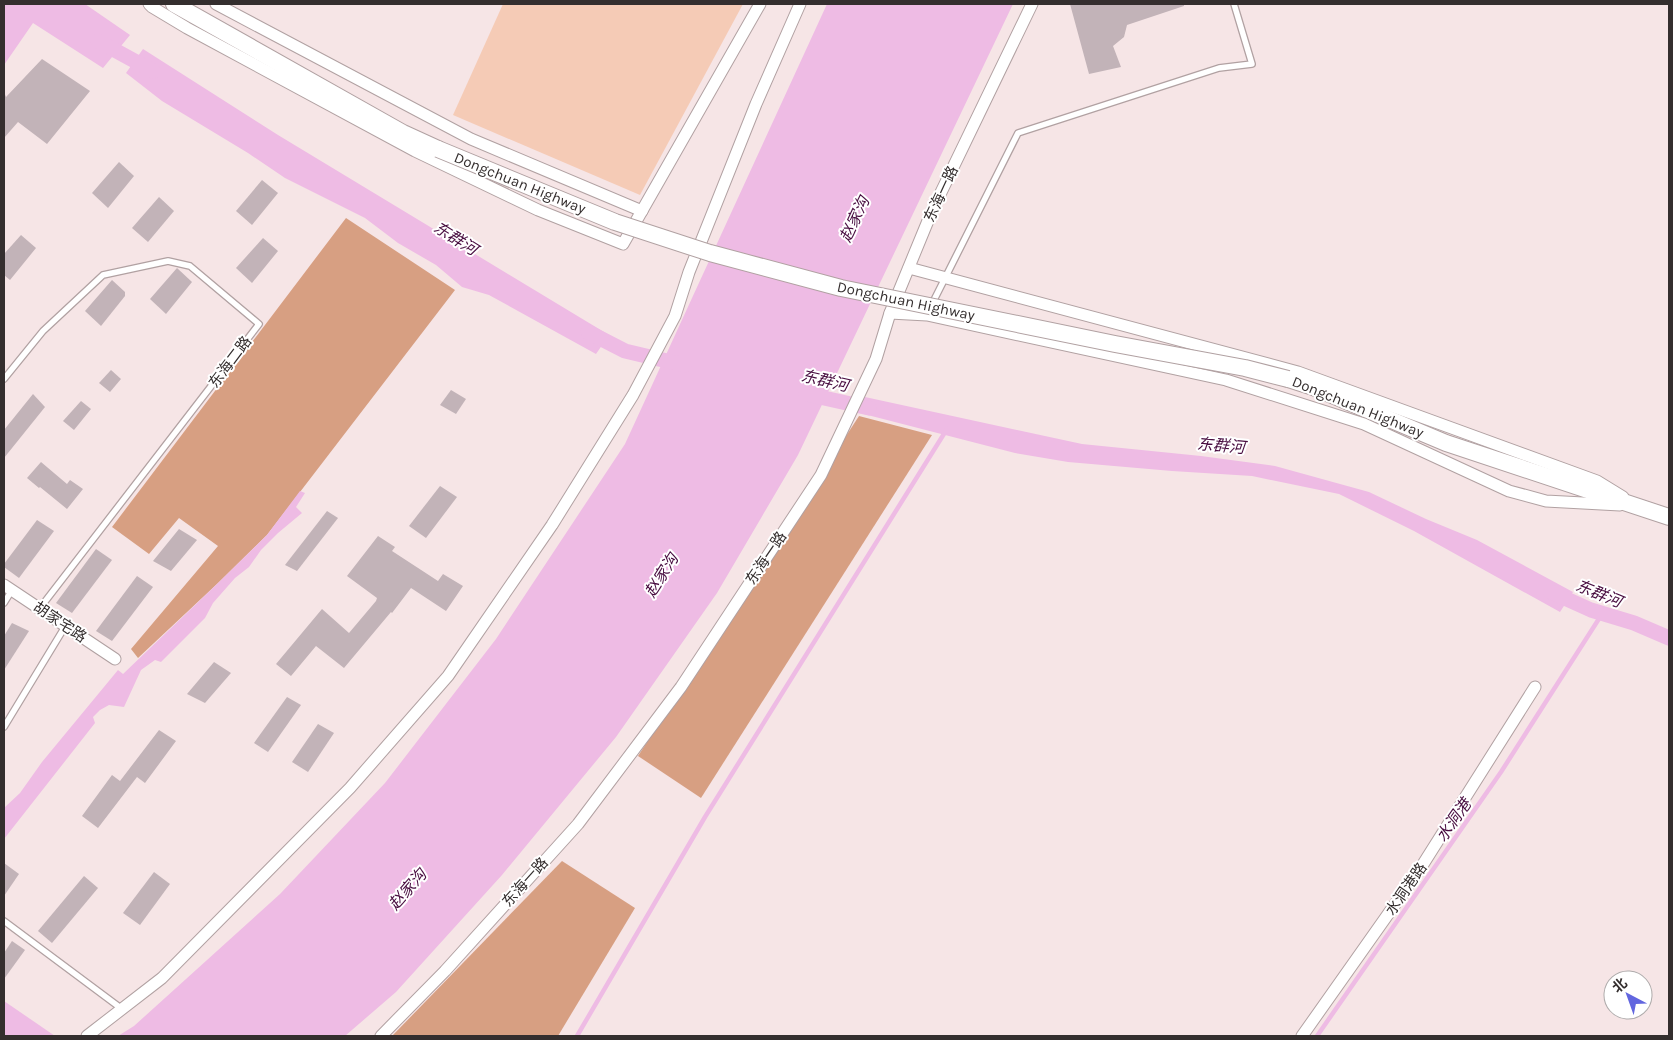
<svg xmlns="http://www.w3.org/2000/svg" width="1673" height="1040" font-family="Karla,'Noto Sans SC',sans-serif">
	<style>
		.green { fill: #f5cbb6 }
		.forest { fill: #d79f82 }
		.water { fill: #eebbe4 }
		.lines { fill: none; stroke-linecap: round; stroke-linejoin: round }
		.stream { stroke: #eebbe4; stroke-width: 4.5 }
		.canal { stroke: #eebbe4; stroke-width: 15 }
		.building { fill: #c2b3b8 }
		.lane-casing { stroke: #b1a1a2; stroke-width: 8 }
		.street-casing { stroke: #b1a1a2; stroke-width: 13 }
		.secondary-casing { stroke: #b1a1a2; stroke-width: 18 }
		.lane { stroke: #fff; stroke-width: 5.5 }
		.street { stroke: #fff; stroke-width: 11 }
		.secondary { stroke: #fff; stroke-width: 16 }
		.secondary-bridge-casing { stroke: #b1a1a2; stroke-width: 18; stroke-linecap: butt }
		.secondary-bridge { stroke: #fff; stroke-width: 16 }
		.labels { text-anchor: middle; stroke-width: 4; stroke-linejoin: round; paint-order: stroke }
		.street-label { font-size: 15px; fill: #342e2e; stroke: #fff }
		.water-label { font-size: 16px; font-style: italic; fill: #480d40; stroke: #fff }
	</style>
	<rect width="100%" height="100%" fill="#f6e5e6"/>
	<polygon class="green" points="503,4 743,4 640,195 453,115"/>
	<g class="forest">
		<polygon points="346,218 455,290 267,535 217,584 138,658 131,649 218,546 179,518 149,554 112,527"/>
		<polygon points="859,416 932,435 701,798 638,756"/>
		<polygon points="562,861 635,908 558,1036 392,1036"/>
	</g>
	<g class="water">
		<polygon points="4,4 85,4 130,35 103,68 33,23 4,65"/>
		<polygon points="827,4 1013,4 798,455 717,593 616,737 502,875 396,992 345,1036 118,1036 134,1026 280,894 385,783 496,639 625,444"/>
		<polygon points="143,49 278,135 609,335 596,354 489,295 462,287 436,265 398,243 365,218 285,178 248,153 162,101 126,73"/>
		<polygon points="865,397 1082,444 1201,456 1275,466 1369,492 1426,519 1477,540 1573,592 1560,612 1414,531 1339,494 1252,476 1172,471 1068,462 1015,453 856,412"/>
		<polygon points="300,491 305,493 296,507 302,513 278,533 261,550 249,567 235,578 213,603 205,618 161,662 155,660 141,670 124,707 109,705 100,710 93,717 95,723 4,839 4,808 20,793 42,762 118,670 123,674 217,584 267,535"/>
		<polygon points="4,1001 55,1036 4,1036"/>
	</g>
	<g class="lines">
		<g class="stream">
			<polyline points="577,1036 705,817 947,429"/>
			<polyline points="1317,1036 1501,772 1602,614"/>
		</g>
		<g class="canal">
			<polyline points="98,41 153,71"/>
			<polyline points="588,332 625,351 684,365"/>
			<polyline points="806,394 869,408"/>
			<polyline points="1551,592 1591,610 1634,623 1669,638"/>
		</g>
	</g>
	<g class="building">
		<polygon points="1070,4 1184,4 1184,6 1127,25 1124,37 1113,46 1121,67 1089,74"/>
		<polygon points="42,59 90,91 47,144 18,122 4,138 4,92 6,97"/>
		<polygon points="119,162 134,176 108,208 92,193"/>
		<polygon points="262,180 278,193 252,225 236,211"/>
		<polygon points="159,197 174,211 148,242 132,228"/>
		<polygon points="21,235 36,248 10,280 4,275 4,254"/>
		<polygon points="263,238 278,251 252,283 236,268"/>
		<polygon points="177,268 192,282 166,314 150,299"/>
		<polygon points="112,280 125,292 125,296 101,326 85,311"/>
		<polygon points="111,370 121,379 110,392 99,383"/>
		<polygon points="451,390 466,399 456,414 440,405"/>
		<polygon points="33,394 45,407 4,458 4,430"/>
		<polygon points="81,401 91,409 74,430 63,421"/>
		<polygon points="41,462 67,484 70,480 83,489 67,509 40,487 39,488 27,478"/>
		<polygon points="440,486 457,497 426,538 409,526"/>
		<polygon points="327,511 338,518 297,571 285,565"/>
		<polygon points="37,520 54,531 19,578 4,567 4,564"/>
		<polygon points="179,529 197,540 171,571 153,561"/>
		<polygon points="378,536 395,547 392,551 438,581 443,574 463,586 446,611 411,588 392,613 391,612 344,668 316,646 291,676 276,664 322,609 349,633 376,601 377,598 347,576"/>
		<polygon points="96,549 112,560 72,613 56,603"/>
		<polygon points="137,576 153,587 112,641 96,631"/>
		<polygon points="12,623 29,631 4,670 4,636"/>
		<polygon points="214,662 231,673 205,703 187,694"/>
		<polygon points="287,697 301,705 268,752 254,743"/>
		<polygon points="318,724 334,733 308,772 292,762"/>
		<polygon points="159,730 176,741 145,783 137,777 98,828 82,816 112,775 120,781"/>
		<polygon points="4,863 19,874 4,896"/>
		<polygon points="154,872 170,884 140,925 123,913"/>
		<polygon points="84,876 98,888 52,943 38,931"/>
		<polygon points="12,941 25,950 4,979 4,953"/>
	</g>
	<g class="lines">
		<g class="lane-casing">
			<g id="lane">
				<polyline points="932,304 1018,133 1219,68 1252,64 1234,4"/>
				<polyline points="4,379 43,331 103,275 168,261 190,266 259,324 40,608"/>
				<polyline points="4,603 12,590"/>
				<polyline points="4,727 66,625"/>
				<polyline points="4,921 122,1009"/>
			</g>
		</g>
		<g class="street-casing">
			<g id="street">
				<polyline points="149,4 152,7 187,28 415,151 538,210 623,244 760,4"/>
				<polyline points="216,4 471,139 642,211"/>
				<polyline points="909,268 1298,372 1597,481 1623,497"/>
				<polyline points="890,313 927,315 1226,380 1364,424 1509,491 1546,501 1620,505"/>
				<polyline points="4,585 115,659"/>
				<polyline points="87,1036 162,978 350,788 448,676 552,525 633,395 675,316 689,272 756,104 800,4"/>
				<polyline points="381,1036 445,971 578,824 681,687 821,475 876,359 890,313 932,211 1032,4"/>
				<polyline points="1302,1036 1420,869 1535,687"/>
			</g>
		</g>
		<g class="secondary-casing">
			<g id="secondary">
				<polyline points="174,4 403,133 438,149"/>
				<polyline points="1288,379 1313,387 1446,443 1669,517"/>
			</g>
		</g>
		<use href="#lane" class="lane"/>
		<use href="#street" class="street"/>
		<use href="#secondary" class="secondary"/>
		<g class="secondary-bridge-casing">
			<polyline id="secondary-bridge" points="438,149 615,222 710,253 841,288 1115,344 1245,368 1288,379"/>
		</g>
		<use href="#secondary-bridge" class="secondary-bridge"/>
	</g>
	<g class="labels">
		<g class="street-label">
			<text transform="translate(520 183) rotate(22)" y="5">Dongchuan Highway</text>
			<text transform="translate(941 194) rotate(-65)" y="5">东海一路</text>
			<text transform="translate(906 301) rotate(12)" y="5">Dongchuan Highway</text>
			<text transform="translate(230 362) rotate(-53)" y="5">东海二路</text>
			<text transform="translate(1358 407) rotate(22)" y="5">Dongchuan Highway</text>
			<text transform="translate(766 558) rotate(-56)" y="5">东海一路</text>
			<text transform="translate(60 622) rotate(34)" y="5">胡家宅路</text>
			<text transform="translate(525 882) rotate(-48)" y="5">东海一路</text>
			<text transform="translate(1406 889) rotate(-55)" y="5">水洞港路</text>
		</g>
		<g class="water-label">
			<text transform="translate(854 219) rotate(-65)" y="6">赵家沟</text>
			<text transform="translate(456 238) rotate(32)" y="6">东群河</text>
			<text transform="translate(825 380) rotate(13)" y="6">东群河</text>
			<text transform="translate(1221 445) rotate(5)" y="6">东群河</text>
			<text transform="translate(661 575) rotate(-58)" y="6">赵家沟</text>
			<text transform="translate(1599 593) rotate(22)" y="6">东群河</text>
			<text transform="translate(1453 820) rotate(-55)" y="6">水洞港</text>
			<text transform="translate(407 889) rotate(-49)" y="6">赵家沟</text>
		</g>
	</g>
	<rect width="1673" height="1040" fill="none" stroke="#342e2e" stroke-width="10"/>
	<g transform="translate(1628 995) rotate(319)"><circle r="24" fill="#ffffff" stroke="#aeabab"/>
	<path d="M0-4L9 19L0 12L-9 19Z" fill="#6266df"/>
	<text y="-8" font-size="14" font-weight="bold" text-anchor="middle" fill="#342e2e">北</text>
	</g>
</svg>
